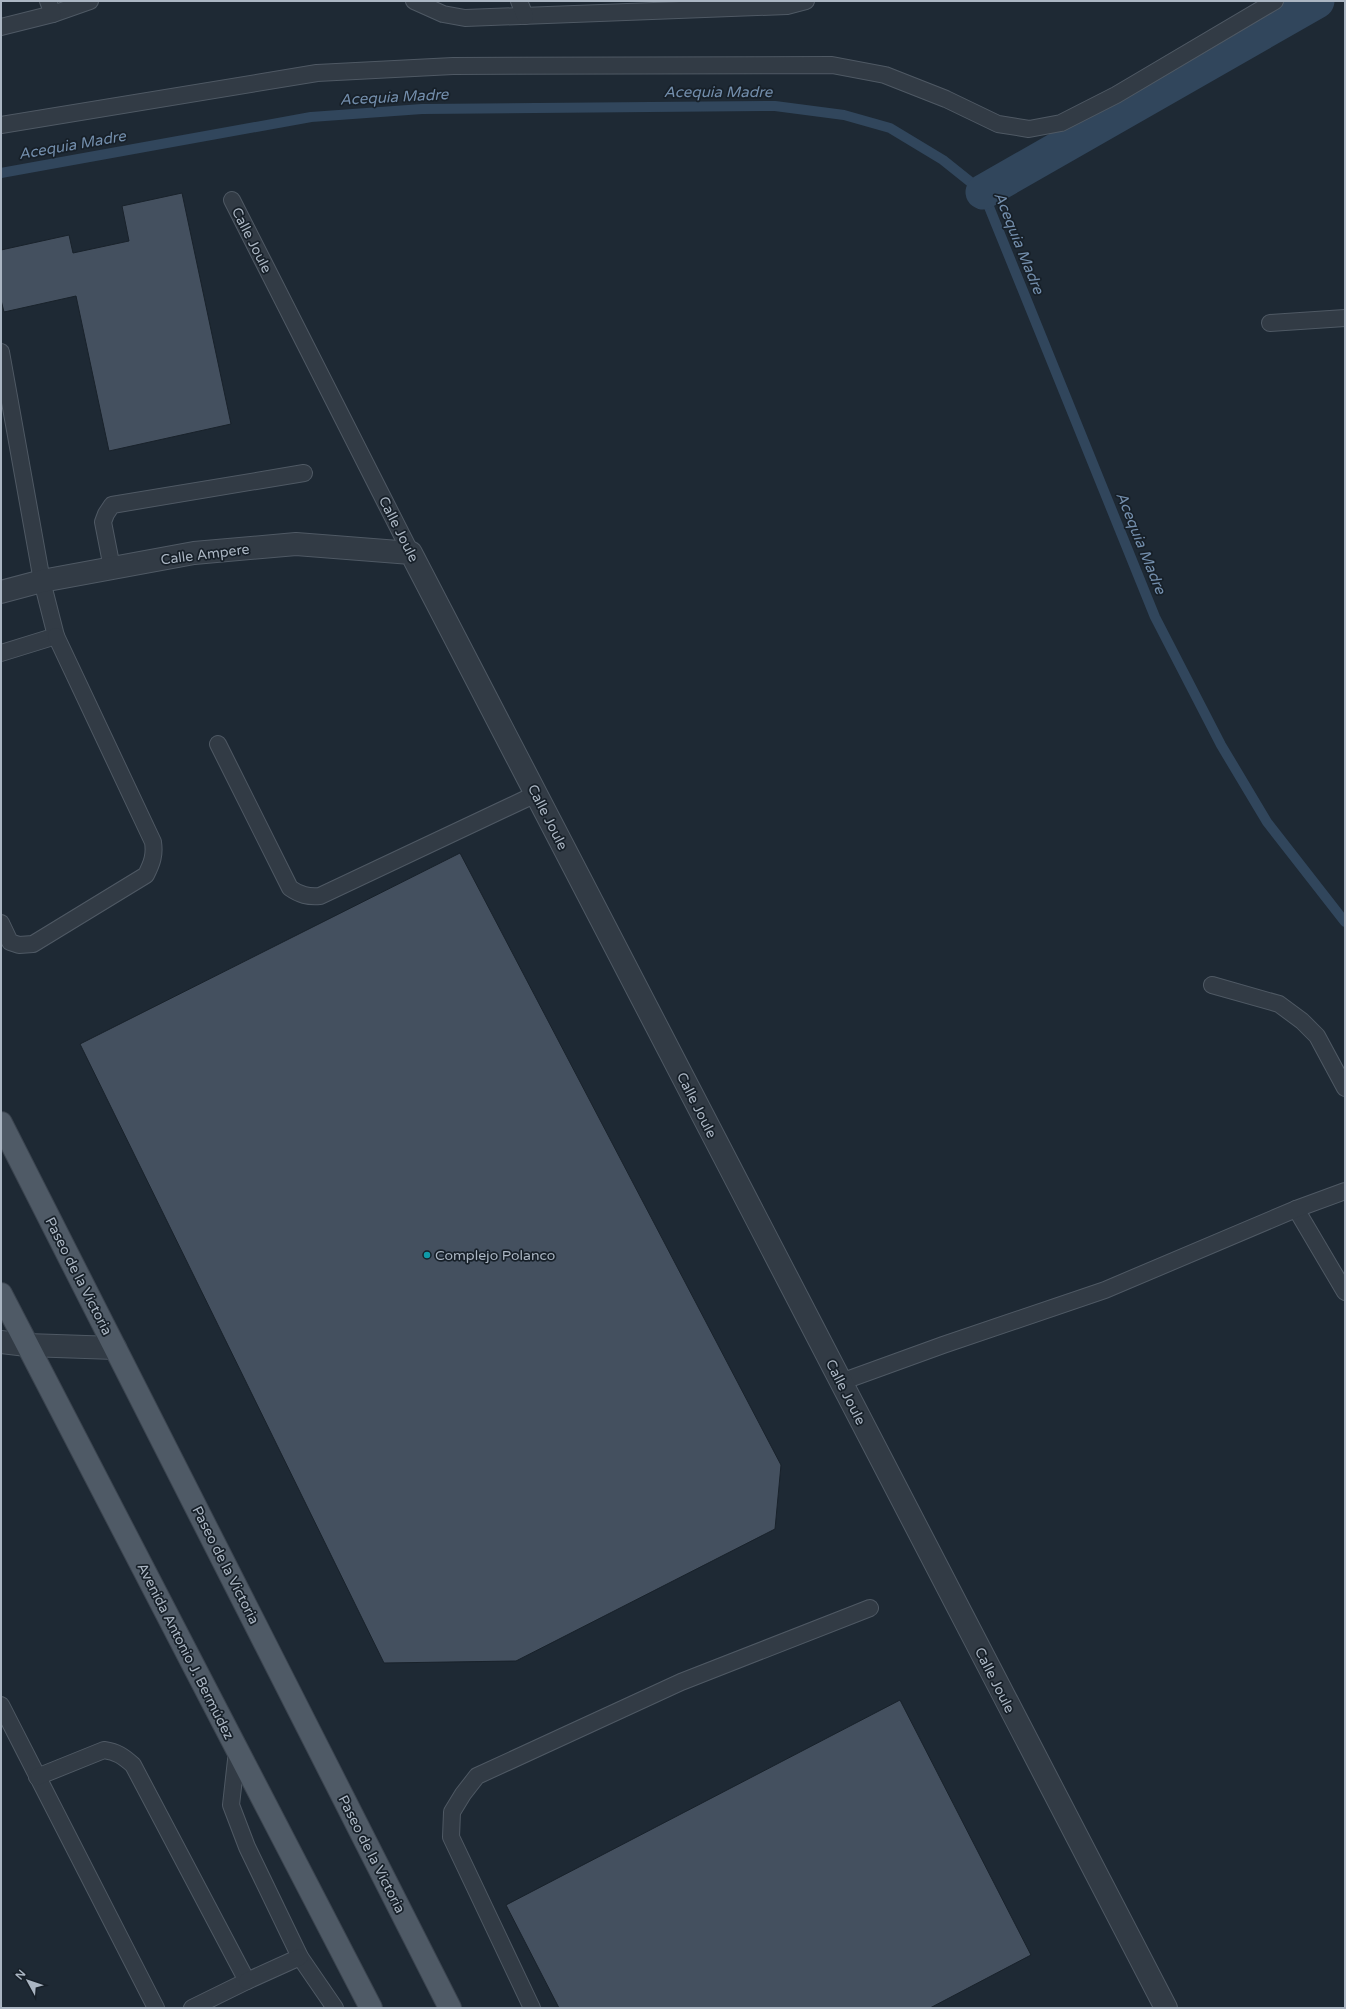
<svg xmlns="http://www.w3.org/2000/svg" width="1346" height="2009" font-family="'Varela Round',sans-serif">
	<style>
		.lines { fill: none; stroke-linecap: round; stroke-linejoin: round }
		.stream { stroke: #31465c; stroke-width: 10 }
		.canal { stroke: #31465c; stroke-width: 35 }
		.building { fill: #44505f; stroke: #19222b }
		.lane-casing { stroke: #4f5964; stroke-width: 18 }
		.street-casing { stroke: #4f5964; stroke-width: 24 }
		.primary-casing { stroke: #3b444f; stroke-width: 24 }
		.lane { stroke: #323b45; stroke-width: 16 }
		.street { stroke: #323b45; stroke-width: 22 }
		.primary { stroke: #4f5a66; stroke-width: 22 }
		.culture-dot { fill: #0f9aa8; stroke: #172029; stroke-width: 1.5 }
		.labels { text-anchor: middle; stroke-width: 3.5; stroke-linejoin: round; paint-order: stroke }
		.street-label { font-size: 14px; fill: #abb6c3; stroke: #172029 }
		.poi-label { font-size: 14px; fill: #abb6c3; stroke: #172029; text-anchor: start }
		.water-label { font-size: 15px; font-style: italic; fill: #738eac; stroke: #172029 }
	</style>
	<rect width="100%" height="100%" fill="#1e2934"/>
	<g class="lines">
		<polyline class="stream" points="1,173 311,117 422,109 775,106 844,115 890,128 943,160 983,192 1155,617 1221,745 1267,822 1345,922"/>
		<polyline class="canal" points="983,192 1317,1"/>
	</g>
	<g class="building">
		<polygon points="182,193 231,424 109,451 76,296 4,312 1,300 1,250 69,235 73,253 129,241 122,206"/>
		<polygon points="460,853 781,1465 775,1529 516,1661 384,1663 80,1044"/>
		<polygon points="900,1700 1031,1955 930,2008 559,2008 506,1905"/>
	</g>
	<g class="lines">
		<g class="lane-casing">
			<g id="lane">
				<polyline points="414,1 443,14 465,18 787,6 806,1"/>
				<polyline points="519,1 525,16"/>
				<polyline points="53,14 90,1"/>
				<polyline points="1,27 53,14 48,1"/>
				<polyline points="1,125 317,73 453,66 832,65 885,75 946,99 998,124 1029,129 1061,123 1116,95 1275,1"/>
				<polyline points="232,200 411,553"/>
				<polyline points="1270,323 1345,318"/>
				<polyline points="1,352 42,581 56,636 1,653"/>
				<polyline points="112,568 103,522 106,514 112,505 304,473"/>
				<path d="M 218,744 L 290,888 C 300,895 308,897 320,896 L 536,794"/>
				<path d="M 1,923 L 10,942 L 19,945 L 33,944 L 146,875 C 152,863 155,855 153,842 L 56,636"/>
				<polyline points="1212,985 1279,1004 1302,1021 1317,1036 1345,1088"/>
				<polyline points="1296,1209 1345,1292"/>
				<polyline points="841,1382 943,1345 1105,1290 1296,1209 1345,1191"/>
				<polyline points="1,1705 156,2008"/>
				<polyline points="237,1751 231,1805 247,1847 300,1957 335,2008"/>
				<path d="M 37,1777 L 104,1750 C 117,1752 123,1756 133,1765 L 247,1981 L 192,2008"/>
				<polyline points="247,1981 300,1957"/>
				<polyline points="532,2008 451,1837 452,1812 463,1794 477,1776 681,1682 870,1608"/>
			</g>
		</g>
		<g class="street-casing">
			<g id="street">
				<polyline points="1,592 42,581 194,553 296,544 411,553 1166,2008"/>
				<polyline points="1,1342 27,1345 115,1348"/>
			</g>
		</g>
		<g class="primary-casing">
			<g id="primary">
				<polyline points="1,1123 450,2008"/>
				<polyline points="1,1294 371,2008"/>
			</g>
		</g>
		<use href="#lane" class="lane"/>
		<use href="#street" class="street"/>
		<use href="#primary" class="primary"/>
	</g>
	<circle class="culture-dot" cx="427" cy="1255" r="4"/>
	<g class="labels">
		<g class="street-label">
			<text transform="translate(252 240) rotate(63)" y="5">Calle Joule</text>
			<text transform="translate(399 529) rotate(63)" y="5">Calle Joule</text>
			<text transform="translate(205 554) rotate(-7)" y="5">Calle Ampere</text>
			<text transform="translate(548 817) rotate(63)" y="5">Calle Joule</text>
			<text transform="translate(697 1105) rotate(63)" y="5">Calle Joule</text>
			<text transform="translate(79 1276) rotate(63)" y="5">Paseo de la Victoria</text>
			<text transform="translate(846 1392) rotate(63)" y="5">Calle Joule</text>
			<text transform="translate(226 1565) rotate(63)" y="5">Paseo de la Victoria</text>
			<text transform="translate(186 1651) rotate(63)" y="5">Avenida Antonio J. Bermúdez</text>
			<text transform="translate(995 1680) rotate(63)" y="5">Calle Joule</text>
			<text transform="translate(372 1854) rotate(63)" y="5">Paseo de la Victoria</text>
		</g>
		<g class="poi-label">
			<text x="435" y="1260">Complejo Polanco</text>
		</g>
		<g class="water-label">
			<text x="718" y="97">Acequia Madre</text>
			<text transform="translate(394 97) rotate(-3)" y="5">Acequia Madre</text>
			<text transform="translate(72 145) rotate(-10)" y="5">Acequia Madre</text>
			<text transform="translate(1019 243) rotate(68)" y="5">Acequia Madre</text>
			<text transform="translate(1141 543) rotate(68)" y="5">Acequia Madre</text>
		</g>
	</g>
	<rect width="1346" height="2009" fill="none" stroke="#abb6c3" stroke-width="4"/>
	<g transform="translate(28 1981) rotate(310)" stroke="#172029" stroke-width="3" paint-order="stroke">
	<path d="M0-3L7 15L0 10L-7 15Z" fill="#abb6c3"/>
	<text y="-6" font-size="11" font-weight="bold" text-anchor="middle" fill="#abb6c3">N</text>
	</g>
</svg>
